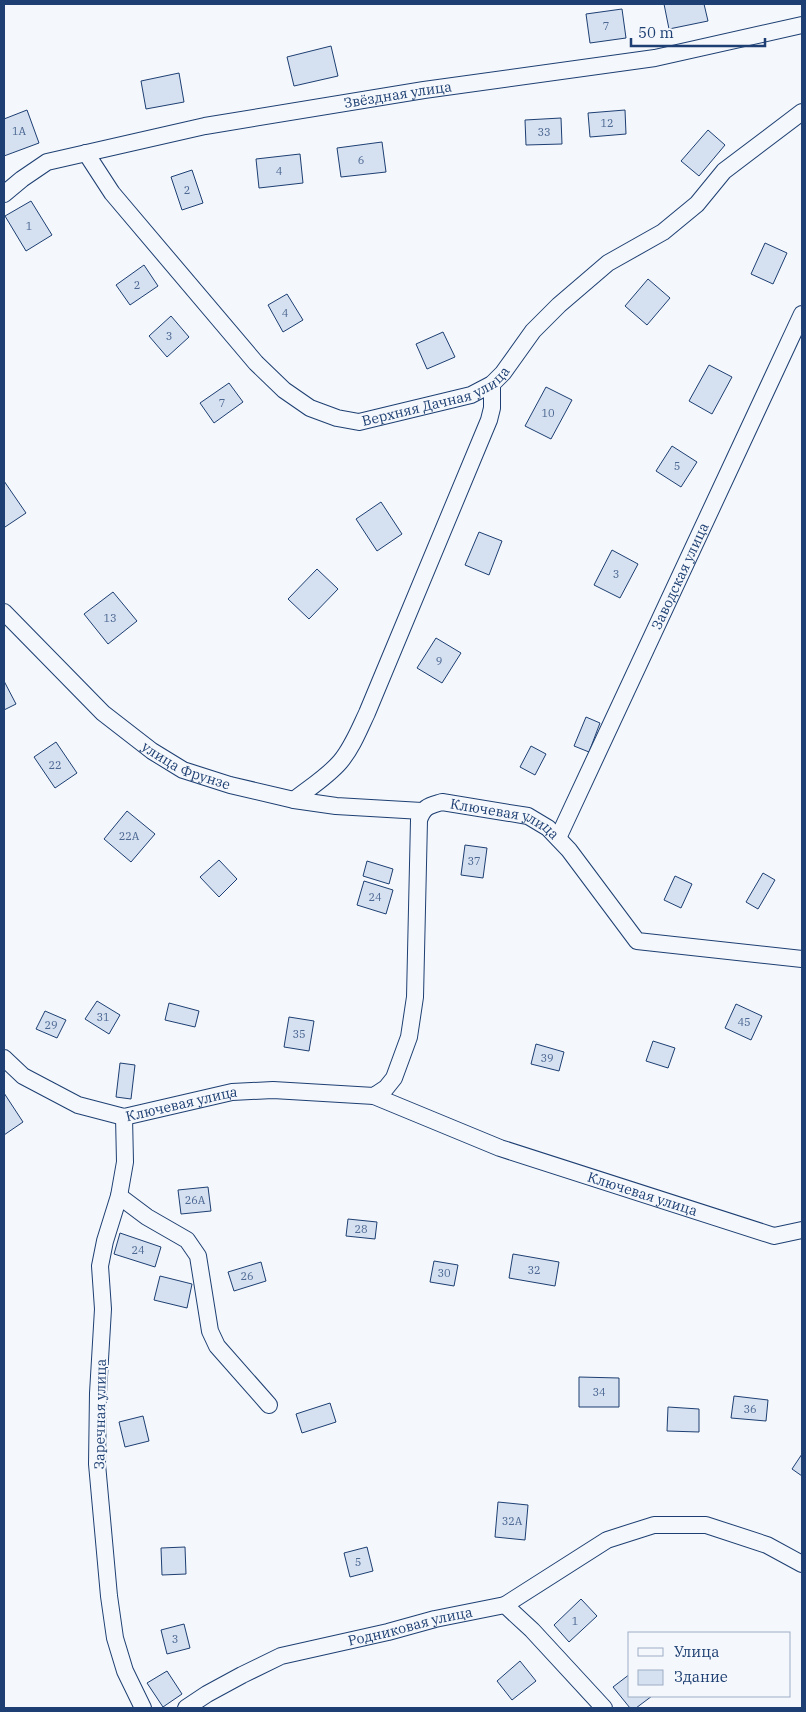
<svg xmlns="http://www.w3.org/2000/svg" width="806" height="1712" font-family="'IBM Plex Serif',serif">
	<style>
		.building { fill: #d5e0f0; stroke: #1d3f73 }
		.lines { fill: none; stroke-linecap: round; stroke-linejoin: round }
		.minor-casing { stroke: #1d3f73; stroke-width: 18 }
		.minor { stroke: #f4f7fb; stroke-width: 16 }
		.labels { text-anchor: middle; stroke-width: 4; stroke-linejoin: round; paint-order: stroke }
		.number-label { font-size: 11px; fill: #4b6792 }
		.street-label { font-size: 14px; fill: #1d3f73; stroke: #f4f7fb }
	</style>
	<rect width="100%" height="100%" fill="#f4f7fb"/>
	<g class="building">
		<polygon points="664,4 704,4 708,21 669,29"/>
		<polygon points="622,9 626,38 590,43 586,14"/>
		<polygon points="331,46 338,76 294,86 287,57"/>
		<polygon points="179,73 184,102 146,109 141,81"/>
		<polygon points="27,110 39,143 4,156 4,119"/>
		<polygon points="625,110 626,134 590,137 588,113"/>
		<polygon points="561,118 562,144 526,145 525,120"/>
		<polygon points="708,130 725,145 699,176 681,161"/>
		<polygon points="382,142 386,172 341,177 337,148"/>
		<polygon points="300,154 303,183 259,188 256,159"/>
		<polygon points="192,170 203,203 182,210 171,177"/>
		<polygon points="31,201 52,235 26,251 5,216"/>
		<polygon points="765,243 787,253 773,284 751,274"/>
		<polygon points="144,265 158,286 130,305 116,285"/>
		<polygon points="648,279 670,298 647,325 625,306"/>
		<polygon points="287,294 303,320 283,332 268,305"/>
		<polygon points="171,316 189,337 167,357 149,336"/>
		<polygon points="443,332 455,357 427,369 416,344"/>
		<polygon points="709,365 732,377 712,414 689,401"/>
		<polygon points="229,383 243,402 214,423 200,403"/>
		<polygon points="546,387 572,400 551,439 525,426"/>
		<polygon points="672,446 697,462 681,487 656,471"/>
		<polygon points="4,481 26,513 5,527 4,525"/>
		<polygon points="381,502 402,534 377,551 356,519"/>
		<polygon points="479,532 502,541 489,575 465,565"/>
		<polygon points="612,550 638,564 620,598 594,585"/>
		<polygon points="317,569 338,589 309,619 288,599"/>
		<polygon points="113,592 137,621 108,644 84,614"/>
		<polygon points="436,638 461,653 442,683 417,668"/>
		<polygon points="4,681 16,704 4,710"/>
		<polygon points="586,717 600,723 589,752 574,746"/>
		<polygon points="56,742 77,773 55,788 34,757"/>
		<polygon points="531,746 546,754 535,775 520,767"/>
		<polygon points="127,811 155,834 131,862 104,839"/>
		<polygon points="465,845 487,848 483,878 461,875"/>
		<polygon points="219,860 237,879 219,897 200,877"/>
		<polygon points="367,861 393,869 389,884 363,876"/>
		<polygon points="763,873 775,880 758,909 746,902"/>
		<polygon points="675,876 692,884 681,908 664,900"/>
		<polygon points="364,881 393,890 386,914 357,905"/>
		<polygon points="97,1001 120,1015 109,1034 85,1019"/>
		<polygon points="169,1003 199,1011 195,1027 165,1020"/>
		<polygon points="736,1004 762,1016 751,1040 725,1028"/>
		<polygon points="45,1011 66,1020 57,1038 36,1029"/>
		<polygon points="289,1017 314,1021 309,1051 284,1047"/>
		<polygon points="653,1041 675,1048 668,1068 646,1061"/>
		<polygon points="536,1044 564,1052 559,1071 531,1064"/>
		<polygon points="120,1063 135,1065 131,1099 116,1097"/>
		<polygon points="4,1093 23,1122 4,1135"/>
		<polygon points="208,1187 211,1211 181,1214 178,1190"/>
		<polygon points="348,1219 377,1222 375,1239 346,1236"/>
		<polygon points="120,1233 161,1247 155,1267 114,1254"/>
		<polygon points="513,1254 559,1262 555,1286 509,1278"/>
		<polygon points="434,1261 458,1265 454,1286 430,1282"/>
		<polygon points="261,1262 266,1281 234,1291 228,1272"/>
		<polygon points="160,1276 192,1284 187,1308 154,1300"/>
		<polygon points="579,1377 619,1378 619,1407 579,1407"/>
		<polygon points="734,1396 768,1400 766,1421 731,1418"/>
		<polygon points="330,1403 336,1422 302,1433 296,1414"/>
		<polygon points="668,1407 699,1409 699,1432 667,1431"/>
		<polygon points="143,1416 149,1441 125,1447 119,1422"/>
		<polygon points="802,1454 802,1476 792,1469"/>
		<polygon points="498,1502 528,1505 525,1540 495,1537"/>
		<polygon points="185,1547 186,1574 162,1575 161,1548"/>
		<polygon points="367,1547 373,1571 350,1577 344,1553"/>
		<polygon points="581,1599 597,1616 569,1642 554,1625"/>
		<polygon points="184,1624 190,1648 167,1654 161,1630"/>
		<polygon points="520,1661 536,1681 512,1700 497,1681"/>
		<polygon points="167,1671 182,1694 163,1707 147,1683"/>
		<polygon points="630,1674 630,1696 652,1696 636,1708 630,1708 613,1687"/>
	</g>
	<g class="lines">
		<g class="minor-casing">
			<g id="minor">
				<path id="s1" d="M 86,153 L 112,193 L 256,363 L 284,390 L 310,408 L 337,418 L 359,422 L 471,395 L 492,384 L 503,373 L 533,331 L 559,305 L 608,263 L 663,232 L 697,204 L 724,171 L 802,112"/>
				<path id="s2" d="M 4,194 L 22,179 L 47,162 L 205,126 L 424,90 L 655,58 L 802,25"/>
				<path id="s3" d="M 4,612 L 103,713 L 152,751 L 183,770 L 230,785 L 294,800 L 336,806 L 422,811"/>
				<path d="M 294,800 C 309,788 327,777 340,762 C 352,748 359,730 367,713 L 489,420 L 492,408 L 492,384"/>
				<path id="s4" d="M 558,838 L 802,314"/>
				<path id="s5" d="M 4,1058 L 23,1076 L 78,1105 L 124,1117 L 232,1092 L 273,1090 L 374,1096 L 386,1088 L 394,1078 L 409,1037 L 415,997 L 419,820 C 424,806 429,806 442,802 L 528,816 L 548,828 L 569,850 L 637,941 L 802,959"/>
				<path id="s6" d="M 374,1096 L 500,1148 L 774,1236 L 802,1230"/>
				<polyline points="124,1117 125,1162 119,1196 105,1241 100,1266 103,1309 98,1393 97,1464 109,1596 115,1638 125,1671 143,1708"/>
				<polyline points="119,1196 147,1217 187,1240 198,1256 210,1331 217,1346 269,1405"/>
				<polyline points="505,1605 607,1540 654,1525 706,1525 767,1545 802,1564"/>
				<path id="s7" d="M 186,1708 L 207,1694 L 242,1675 L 281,1656 L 388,1632 L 435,1619 L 505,1605 L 532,1630 L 604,1708"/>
			</g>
		</g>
		<use href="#minor" class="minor"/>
	</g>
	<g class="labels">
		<g class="number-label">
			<text x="606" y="30">7</text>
			<text x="607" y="127">12</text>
			<text x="19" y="135">1А</text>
			<text x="544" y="136">33</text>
			<text x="361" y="164">6</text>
			<text x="279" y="175">4</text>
			<text x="187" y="194">2</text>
			<text x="29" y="230">1</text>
			<text x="137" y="289">2</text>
			<text x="285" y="317">4</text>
			<text x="169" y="340">3</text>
			<text x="222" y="407">7</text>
			<text x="548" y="417">10</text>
			<text x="677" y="470">5</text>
			<text x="616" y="578">3</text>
			<text x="110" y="622">13</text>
			<text x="439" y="665">9</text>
			<text x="55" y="769">22</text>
			<text x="129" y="840">22А</text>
			<text x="474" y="865">37</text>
			<text x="375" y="901">24</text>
			<text x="103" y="1021">31</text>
			<text x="744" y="1026">45</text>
			<text x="51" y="1029">29</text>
			<text x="299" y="1038">35</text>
			<text x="547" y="1062">39</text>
			<text x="195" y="1204">26А</text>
			<text x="361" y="1233">28</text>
			<text x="138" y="1254">24</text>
			<text x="534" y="1274">32</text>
			<text x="444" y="1277">30</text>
			<text x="247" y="1280">26</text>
			<text x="599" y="1396">34</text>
			<text x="750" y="1413">36</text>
			<text x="512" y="1525">32А</text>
			<text x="358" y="1566">5</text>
			<text x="575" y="1625">1</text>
			<text x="175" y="1643">3</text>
		</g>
		<g class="street-label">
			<text dy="5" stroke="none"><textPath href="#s2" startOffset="411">Звёздная улица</textPath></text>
			<text dy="5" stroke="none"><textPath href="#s1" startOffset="474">Верхняя Дачная улица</textPath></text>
			<text dy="5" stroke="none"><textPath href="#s4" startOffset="289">Заводская улица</textPath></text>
			<text dy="5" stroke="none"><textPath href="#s3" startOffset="241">улица Фрунзе</textPath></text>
			<text dy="5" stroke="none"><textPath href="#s5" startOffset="774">Ключевая улица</textPath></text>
			<text dy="5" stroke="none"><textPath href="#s5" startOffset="195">Ключевая улица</textPath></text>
			<text dy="5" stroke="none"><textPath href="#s6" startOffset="286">Ключевая улица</textPath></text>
			<text transform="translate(100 1414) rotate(-89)" y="5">Заречная улица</text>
			<text dy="5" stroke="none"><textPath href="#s7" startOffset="241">Родниковая улица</textPath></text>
		</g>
	</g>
	<rect width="806" height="1712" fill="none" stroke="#1d3f73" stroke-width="10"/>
	<rect x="628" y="1632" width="162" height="65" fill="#f4f7fb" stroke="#9eadc5"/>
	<rect x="638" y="1648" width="25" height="8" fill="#f4f7fb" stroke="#9eadc5"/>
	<text x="674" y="1657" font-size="15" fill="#1d3f73">Улица</text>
	<rect x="638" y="1670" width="25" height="15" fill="#d5e0f0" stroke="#9eadc5"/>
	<text x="674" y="1682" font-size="15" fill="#1d3f73">Здание</text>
	<path d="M631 38v8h134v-8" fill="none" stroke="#1d3f73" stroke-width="2.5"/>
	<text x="638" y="38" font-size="15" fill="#1d3f73" stroke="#f4f7fb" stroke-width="4" paint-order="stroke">50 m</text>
</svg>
